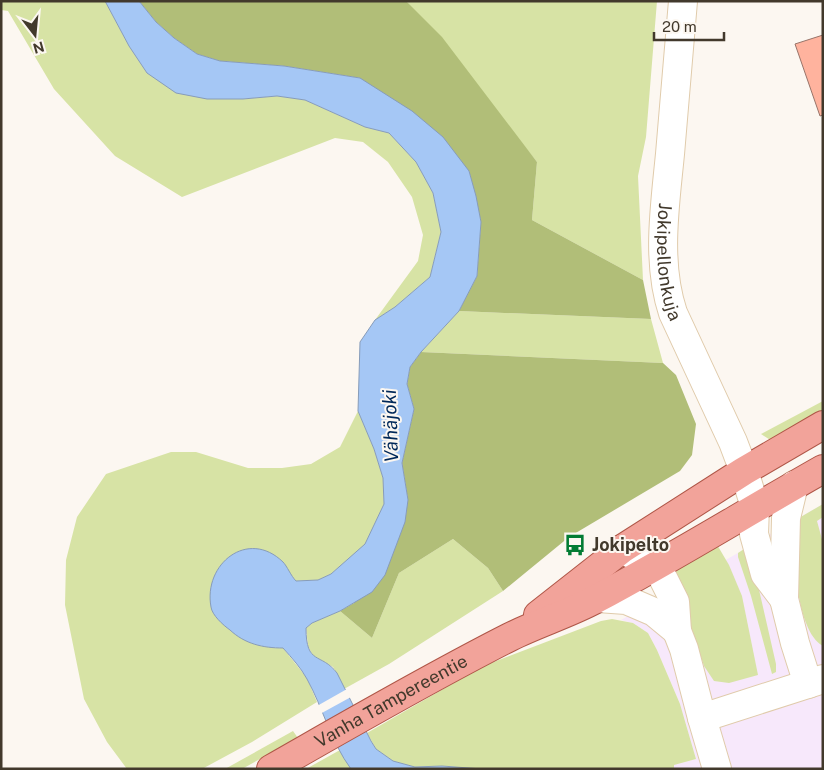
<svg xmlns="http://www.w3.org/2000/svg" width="824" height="770" font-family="'Public Sans',sans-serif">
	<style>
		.commercial { fill: #f7e8fb }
		.green { fill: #d7e3a5 }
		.forest { fill: #b1be78 }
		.water { fill: #a5c7f5; stroke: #879cb9 }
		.pier { fill: #fcf7f1 }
		.building { fill: #ffb39e; stroke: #987469 }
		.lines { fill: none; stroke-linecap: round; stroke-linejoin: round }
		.minor-casing { stroke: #e0cbab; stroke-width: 30 }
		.major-casing { stroke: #af5647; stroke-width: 30 }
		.minor { stroke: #fff; stroke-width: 28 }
		.major { stroke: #f2a39a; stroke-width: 28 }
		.labels { text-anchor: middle; stroke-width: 4; stroke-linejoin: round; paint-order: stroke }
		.street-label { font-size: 18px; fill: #42392c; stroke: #fcf7f1 }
		.poi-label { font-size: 18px; font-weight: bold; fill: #42392c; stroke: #fcf7f1; text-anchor: start }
		.water-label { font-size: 19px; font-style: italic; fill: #002859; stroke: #fcf7f1 }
	</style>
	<rect width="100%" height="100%" fill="#fcf7f1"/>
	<polygon class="commercial" points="823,504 823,769 674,769 673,765 696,759 680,704 657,650 648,633 633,623 621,620"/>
	<g class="green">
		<polygon points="1,1 105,1 129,46 147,73 243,99 277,96 305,100 365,127 389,133 416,162 433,193 441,232 435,256 430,277 395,307 375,320 418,261 423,235 412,197 388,162 363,142 335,138 182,197 115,156 54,89 8,11 1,10"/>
		<polygon points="406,1 657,1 646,137 638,176 643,280 532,220 537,162"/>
		<polygon points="459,311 651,319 663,363 421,352"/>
		<polygon points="823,401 823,412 772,441 761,434"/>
		<path d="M 358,411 L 374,449 L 383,478 L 384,504 L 365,545 L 331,574 L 318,580 L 296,581 L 287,571 L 284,563 L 211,608 C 229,634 250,648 283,648 L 307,678 L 317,702 L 252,742 L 202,769 L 127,769 L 107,742 L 84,699 L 65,605 L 66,560 L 77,517 L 106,474 L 171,452 L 196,452 L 248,468 L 282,468 L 311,464 L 340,447 Z"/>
		<path d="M 823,504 L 823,517 L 817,521 L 823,543 L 823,646 C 795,630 794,552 792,522 Z"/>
		<polygon points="453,539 488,568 503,591 389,664 344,689 333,667 313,656 308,646 306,628 312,623 340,611 372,638 399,573"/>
		<polygon points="716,543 729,565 742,596 758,675 729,683 714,681 704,666 671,568"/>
		<polygon points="744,549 746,549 749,554 760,594 776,664 776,672 772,674 751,596 738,557 738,553"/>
		<polygon points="612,619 633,623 648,633 657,650 680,704 696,759 674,765 674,769 482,769 442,766 415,767 393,761 376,749 367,733 483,666 601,621"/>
		<polygon points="293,731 298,738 242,769 225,769"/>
		<polygon points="340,750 351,769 306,769"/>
	</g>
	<g class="forest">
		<polygon points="139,1 406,1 442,37 537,162 532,220 643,280 651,319 459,311 477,276 481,222 469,171 360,78 284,66 220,61 197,54 174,38 156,22"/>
		<polygon points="421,352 663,363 676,375 696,424 692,455 680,471 569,537 503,591 488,568 453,539 399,573 372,638 340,611 354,603 408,500 402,463 414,409 407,384 410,367"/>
	</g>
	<path class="water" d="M 105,1 L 139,1 L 156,22 L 174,38 L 197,54 L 220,61 L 284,66 L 360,78 L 412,111 L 443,137 L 469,171 L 476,196 L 481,222 L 477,276 L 459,311 L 421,352 L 410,367 L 407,384 L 414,409 L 402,463 L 408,500 L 405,522 L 385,575 L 372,592 L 340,611 L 312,623 L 306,628 C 306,666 321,652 337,673 L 371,741 L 376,749 L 393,761 L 415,767 L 442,766 L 482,769 L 351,769 C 331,742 323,708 307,679 C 301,668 292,658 283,648 C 263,648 245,644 230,630 C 223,625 212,615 211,607 C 203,564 248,528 283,562 C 287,566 291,576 296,581 L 318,580 L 331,574 L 365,544 L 384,504 L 383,478 L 374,449 L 358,411 L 360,342 L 375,320 L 395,307 L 430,277 L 441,232 L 433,193 L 416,162 L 389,133 L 365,127 L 305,100 L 277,96 L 243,99 L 207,99 L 176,93 L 147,73 L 129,46 Z"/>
	<polygon class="pier" points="347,689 351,697 320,714 317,706"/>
	<polygon class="building" points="823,35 823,115 820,116 795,44"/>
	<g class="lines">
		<g class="minor-casing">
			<g id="minor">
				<path id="s1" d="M 683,1 C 679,52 674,103 670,154 C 665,206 656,262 673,313 L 733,442 L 744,471 L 755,507 L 754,534 L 765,574 L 784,599"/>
				<polyline points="794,485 786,518 784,599 795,643 808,684"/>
				<polyline points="622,549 655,567 663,578 675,602 677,631 684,649 702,718 717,769"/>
				<polyline points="598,598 626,600 654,612 677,631"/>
				<polyline points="702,718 823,679"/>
			</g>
		</g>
		<g class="major-casing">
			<g id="major">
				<polyline points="538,615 622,549 744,471 823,425"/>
				<path id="s2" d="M 271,769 C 350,724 429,678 510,637 C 538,623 568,614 596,599 C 673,558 747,512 823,469"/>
			</g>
		</g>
		<use href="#minor" class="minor"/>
		<use href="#major" class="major"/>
	</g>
	<defs>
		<g id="bus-bare" transform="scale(1.725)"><path d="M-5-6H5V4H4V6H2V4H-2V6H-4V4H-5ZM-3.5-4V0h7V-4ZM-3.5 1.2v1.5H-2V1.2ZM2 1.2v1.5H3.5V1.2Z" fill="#037c34" stroke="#fcf7f1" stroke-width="2.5" paint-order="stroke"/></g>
	</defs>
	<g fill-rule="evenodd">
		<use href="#bus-bare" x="575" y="545"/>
	</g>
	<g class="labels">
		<g class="street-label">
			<text dy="6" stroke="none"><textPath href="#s1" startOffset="262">Jokipellonkuja</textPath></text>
			<text dy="6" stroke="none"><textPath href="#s2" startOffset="138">Vanha Tampereentie</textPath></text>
		</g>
		<g class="poi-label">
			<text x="592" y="551">Jokipelto</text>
		</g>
		<g class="water-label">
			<text transform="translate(390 426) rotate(-92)" y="7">Vähäjoki</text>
		</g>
	</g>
	<rect width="824" height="770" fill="none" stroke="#42392c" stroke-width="5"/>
	<g transform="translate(35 35) rotate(164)" stroke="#fcf7f1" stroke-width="4" paint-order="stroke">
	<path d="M0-4L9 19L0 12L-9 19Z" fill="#42392c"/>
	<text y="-8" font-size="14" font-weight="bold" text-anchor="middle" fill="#42392c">N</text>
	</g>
	<path d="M654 32v8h70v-8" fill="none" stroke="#42392c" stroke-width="2.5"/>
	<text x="662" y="32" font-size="15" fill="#42392c" stroke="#fcf7f1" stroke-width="4" paint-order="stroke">20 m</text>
</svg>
